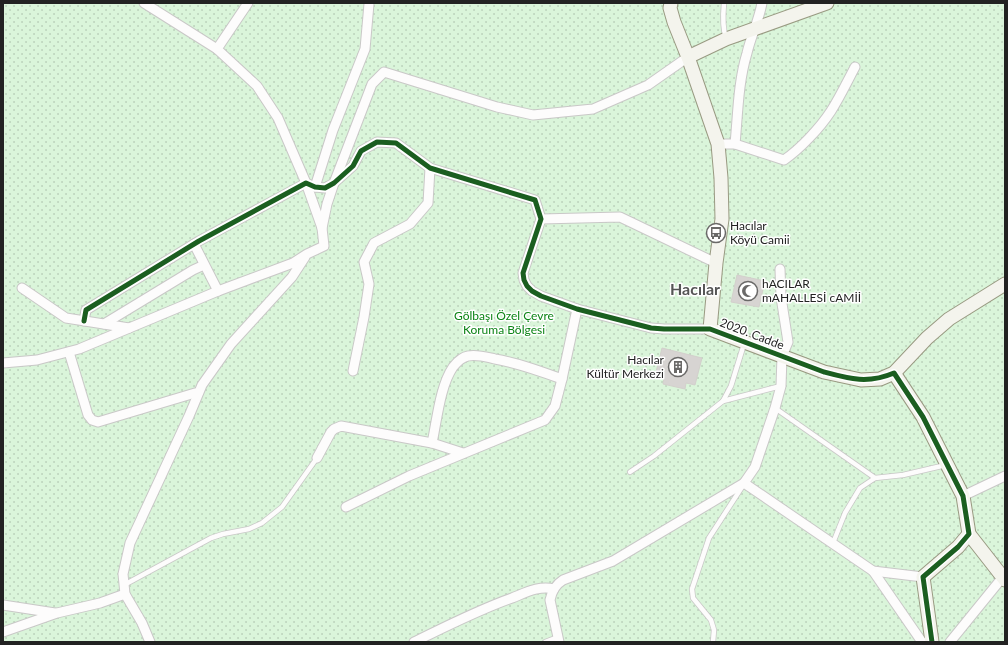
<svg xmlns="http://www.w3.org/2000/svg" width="1008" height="645" font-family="Lato,sans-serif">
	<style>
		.park { fill: url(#park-dots) }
		.building { fill: #d7d4d2; stroke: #d3d0cc }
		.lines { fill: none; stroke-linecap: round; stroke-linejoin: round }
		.lane-casing { stroke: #c9c8c7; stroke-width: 6 }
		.street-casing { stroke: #c9c8c7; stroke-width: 11 }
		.secondary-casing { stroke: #999a82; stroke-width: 15 }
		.lane { stroke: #fdfcfc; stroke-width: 4.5 }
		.street { stroke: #fdfcfc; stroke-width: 9 }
		.secondary { stroke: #f4f4ed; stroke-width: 13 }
		.cycleway-casing { stroke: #fff; stroke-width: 8 }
		.cycleway { stroke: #1b5e20; stroke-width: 5 }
		.labels { text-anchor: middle; stroke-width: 3; stroke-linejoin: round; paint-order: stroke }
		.poi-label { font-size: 12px; fill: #222; stroke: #fff; text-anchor: start }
		.park-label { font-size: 12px; fill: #0c8416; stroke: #fff }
		.street-label { font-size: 12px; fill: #222; stroke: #fff }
		.district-label { font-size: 16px; font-weight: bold; fill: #555; stroke: #fff }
	</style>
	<defs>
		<pattern id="park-dots" width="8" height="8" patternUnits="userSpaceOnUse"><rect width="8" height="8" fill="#daf5da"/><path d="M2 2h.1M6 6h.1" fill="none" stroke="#bbd2bb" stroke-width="1.8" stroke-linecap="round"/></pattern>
	</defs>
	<rect width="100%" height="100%" fill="#f0eeeb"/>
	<rect class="park" x="3" y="3" width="1002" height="639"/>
	<g class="building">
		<polygon points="737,275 765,281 759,307 731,302"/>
		<polygon points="662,348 702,358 695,385 686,383 685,389 663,384 664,378 655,376"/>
	</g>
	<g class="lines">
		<g class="lane-casing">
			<g id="lane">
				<path d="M 724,3 C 723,14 722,27 726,38"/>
				<polyline points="723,401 781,386"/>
				<polyline points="775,408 875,478"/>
				<polyline points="630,472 654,456 723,401 731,386 744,344"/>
				<polyline points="833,543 845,513 860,488 875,478 903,475 946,465"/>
				<polyline points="124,585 211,538 223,534 249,529 262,523 282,507 317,458"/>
				<polyline points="545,642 558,637"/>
				<polyline points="713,642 714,630 711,620 693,598 692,589 709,538 742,487"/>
			</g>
		</g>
		<g class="street-casing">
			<g id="street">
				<polyline points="144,3 217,49 257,86 278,118 306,183 322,228"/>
				<polyline points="217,49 248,3"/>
				<path d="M 718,144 L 735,144 L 784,160 C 800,149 820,128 831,111 C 840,97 847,82 855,67"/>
				<path d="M 735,144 C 738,113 738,83 747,53 C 751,36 759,20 762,3"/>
				<polyline points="315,187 333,130 365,49 369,4"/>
				<polyline points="541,219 620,217 716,263"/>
				<polyline points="194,244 218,291"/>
				<polyline points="780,269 781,297 788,342 782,356 781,386 775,408 755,467 744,483 873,571 923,577"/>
				<polyline points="22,288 66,318 129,328"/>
				<polyline points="84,321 86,310 199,241 306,183 315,187 325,188 334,183 353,166 361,151 377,142 396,143 430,168 535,200 541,219 523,273 524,280 527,286 532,291 541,296 577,309 651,328 664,329 710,329"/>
				<polyline points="104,324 193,270 204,265"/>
				<polyline points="69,352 88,415 92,420 98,422 195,393 198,393"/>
				<polyline points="3,363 37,360 79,349 218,291 293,263 307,254 324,246 322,228 327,204 334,183 372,84 384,72 497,107 533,115 593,109 648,85 688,57"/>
				<polyline points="353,371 364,317 369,284 364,262 374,243 410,224 428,203 430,168"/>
				<path d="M 432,443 C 437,420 440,386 453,367 C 457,362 462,357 468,356 C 477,354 486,357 495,359 C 518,363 540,371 562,379"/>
				<polyline points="317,458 331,432 334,429 341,426 432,443 463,453"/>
				<polyline points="963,496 1005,476"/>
				<polyline points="346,507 409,476 545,420 555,406 562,379 577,309"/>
				<polyline points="873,571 922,642"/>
				<polyline points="3,605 55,613"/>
				<polyline points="3,632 57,613 100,603 125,594"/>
				<polyline points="150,642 142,623 125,594 123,574 130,543 189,416 202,385 231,344 292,277 305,257"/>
				<path d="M 414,642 C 447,626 478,610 512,598 C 525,593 539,585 554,589"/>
				<path d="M 559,642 L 550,600 C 552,591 555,585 563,580 L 613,561 L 744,483"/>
				<polyline points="950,642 1002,578"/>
			</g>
		</g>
		<g class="secondary-casing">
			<g id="secondary">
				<polyline points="671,3 670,8 674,22 688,57 718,144 721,178 722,219 716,263 710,329 824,372 861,380 880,379 894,373 927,338 949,319 1005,284"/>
				<polyline points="688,57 726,39 827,3"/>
				<polyline points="894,373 923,417 963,496 969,534 958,547 923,577 932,642"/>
				<polyline points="969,534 1005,580"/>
			</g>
		</g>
		<use href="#lane" class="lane"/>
		<use href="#street" class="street"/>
		<use href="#secondary" class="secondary"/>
		<g class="cycleway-casing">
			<path id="cycleway" d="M 84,321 L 86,310 L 199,241 L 306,183 L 315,187 L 325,188 L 334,183 L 353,166 L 361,151 L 377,142 L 396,143 L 430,168 L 535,200 L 541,219 L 523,273 L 524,280 L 527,286 L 532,291 L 541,296 L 577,309 L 651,328 L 664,329 L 710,329 L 824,372 C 850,379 868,384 894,373 L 923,417 L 963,496 L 969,534 L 958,547 L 923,577 L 932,642"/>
		</g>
		<use href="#cycleway" class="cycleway"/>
	</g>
	<defs>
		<g id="bus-ring" transform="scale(1)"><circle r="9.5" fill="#fff" stroke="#6a6968" stroke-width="1.5"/><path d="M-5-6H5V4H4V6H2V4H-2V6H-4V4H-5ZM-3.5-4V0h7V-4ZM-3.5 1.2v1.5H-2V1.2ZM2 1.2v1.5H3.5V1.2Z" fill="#6a6968"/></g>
		<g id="mosque-ring" transform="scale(1)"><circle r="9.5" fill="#fff" stroke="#6a6968" stroke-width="1.5"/><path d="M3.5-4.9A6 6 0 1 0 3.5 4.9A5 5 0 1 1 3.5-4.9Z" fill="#6a6968"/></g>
		<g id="building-ring" transform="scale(1)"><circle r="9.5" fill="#fff" stroke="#6a6968" stroke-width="1.5"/><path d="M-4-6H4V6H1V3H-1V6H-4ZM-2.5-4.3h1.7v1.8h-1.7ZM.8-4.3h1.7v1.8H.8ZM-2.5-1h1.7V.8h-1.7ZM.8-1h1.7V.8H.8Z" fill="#6a6968"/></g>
	</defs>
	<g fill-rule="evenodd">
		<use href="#bus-ring" x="716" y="233"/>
		<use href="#mosque-ring" x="748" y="291"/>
		<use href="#building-ring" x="678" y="367"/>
	</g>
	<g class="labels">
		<g class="poi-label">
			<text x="730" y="230">Hacılar<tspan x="730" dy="14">Köyü Camii</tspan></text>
			<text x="762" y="288">hACILAR<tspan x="762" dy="14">mAHALLESİ cAMİİ</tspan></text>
			<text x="664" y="364" text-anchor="end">Hacılar<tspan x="664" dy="14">Kültür Merkezi</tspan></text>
		</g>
		<g class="park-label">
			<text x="504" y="320">Gölbaşı Özel Çevre<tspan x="504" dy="14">Koruma Bölgesi</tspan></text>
		</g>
		<g class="street-label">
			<text transform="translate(752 334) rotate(21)" y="4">2020. Cadde</text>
		</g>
		<g class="district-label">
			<text x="695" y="295">Hacılar</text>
		</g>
	</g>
	<rect width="1008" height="645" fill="none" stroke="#222222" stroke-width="8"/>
</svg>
